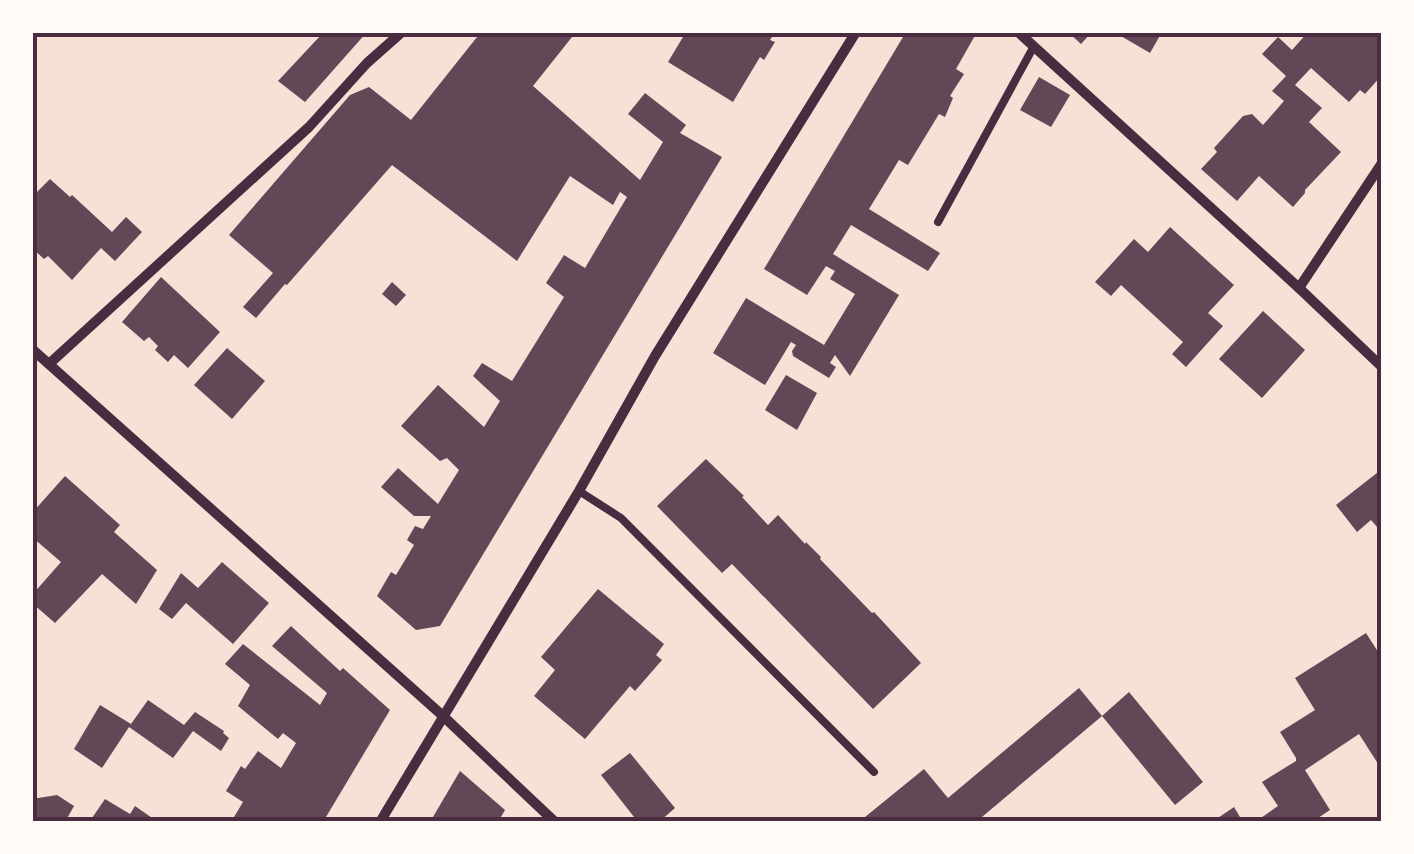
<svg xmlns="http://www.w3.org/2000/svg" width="1414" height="854" font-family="'Crimson Pro',serif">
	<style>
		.building { fill: #644757 }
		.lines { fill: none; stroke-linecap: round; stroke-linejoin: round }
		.service { stroke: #4a2c40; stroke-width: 8 }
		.minor { stroke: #4a2c40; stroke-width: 10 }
		.neatline { fill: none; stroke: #4a2c40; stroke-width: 4 }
	</style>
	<rect width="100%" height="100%" fill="#f7e1d7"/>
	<g class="building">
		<polygon points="318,32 367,32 305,102 278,81 321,35"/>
		<polygon points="481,32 576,32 533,86 640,180 663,142 628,114 645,93 686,125 680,133 722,157 440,626 416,630 377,596 391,572 396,575 414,545 407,540 415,526 423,529 431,516 414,516 381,487 398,468 438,504 459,470 447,458 440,461 401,426 438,385 484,427 500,401 473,376 482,363 512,381 564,297 546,283 564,255 585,268 627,197 620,192 613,205 570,176 517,261 392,165 287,285 285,284 256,318 243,307 273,273 229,235 350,95 369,87 411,120"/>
		<polygon points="686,32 775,32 770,40 775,42 764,60 760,57 733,102 668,62"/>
		<polygon points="906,32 977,32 956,69 964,74 950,96 953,98 945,117 939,114 908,165 899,160 869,209 940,253 928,271 851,225 833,254 899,295 850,376 835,355 830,363 836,367 829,378 793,356 792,351 796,345 791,342 765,385 713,353 746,298 824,345 855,294 830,279 835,271 826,266 807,295 764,269"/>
		<polygon points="1068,32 1092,32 1081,44"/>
		<polygon points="1114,32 1162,32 1150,53"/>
		<polygon points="1308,32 1382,32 1382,75 1365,94 1360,90 1349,102 1311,68 1295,85 1322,108 1309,122 1341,152 1305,190 1305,193 1293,207 1259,176 1237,201 1201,169 1217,152 1214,148 1243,116 1252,114 1263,125 1284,101 1272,91 1286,76 1262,54 1278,37 1292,50"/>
		<polygon points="1039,77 1070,95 1051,127 1020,110"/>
		<polygon points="50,179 70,197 72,195 112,232 126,217 142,232 115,261 101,248 72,280 48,256 44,259 32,248 32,197"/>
		<polygon points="1170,227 1234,285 1208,313 1223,326 1186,367 1172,354 1183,342 1121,285 1111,296 1095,282 1134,239 1148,252"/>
		<polygon points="161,277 220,332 188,368 174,355 168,362 155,350 158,346 149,337 144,341 122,322"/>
		<polygon points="392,282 406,295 396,306 382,294"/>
		<polygon points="1263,311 1305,350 1262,398 1219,359"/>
		<polygon points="227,348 265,381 232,419 194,385"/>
		<polygon points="786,375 817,393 797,430 765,410"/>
		<polygon points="706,459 744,496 742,497 768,525 778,515 805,544 806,542 821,557 820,559 872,613 874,612 921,663 873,709 732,564 722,573 657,506"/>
		<polygon points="1382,469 1382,526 1378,528 1371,520 1357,532 1336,505"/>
		<polygon points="65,476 120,525 114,532 157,570 136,604 102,574 55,623 32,603 32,595 61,562 32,537 32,513"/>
		<polygon points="222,562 269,603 233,644 186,603 172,619 159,609 181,573 198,588"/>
		<polygon points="598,589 664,644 656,655 662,660 635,691 630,686 585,739 534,696 555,670 541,657"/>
		<polygon points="291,626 340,671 343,668 390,710 323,822 231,822 243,802 226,791 241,766 245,769 258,751 281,768 296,743 283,733 278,739 238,706 250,685 225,664 243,644 320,705 327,693 272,646"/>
		<polygon points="1366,633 1382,658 1382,770 1359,734 1305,770 1330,810 1315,820 1316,822 1255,822 1278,806 1262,782 1296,761 1296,758 1280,732 1315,710 1295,678"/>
		<polygon points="1079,688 1102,716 1129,692 1203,782 1175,805 1102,716 976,822 869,822 865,817 924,769 948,798"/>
		<polygon points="148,700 184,725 195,712 224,731 223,733 229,738 221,751 193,731 173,758 129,727 102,768 74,749 100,705 131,724"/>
		<polygon points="630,753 675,808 659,822 638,822 601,775"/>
		<polygon points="460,771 505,810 498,822 430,822"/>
		<polygon points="57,795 74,806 65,822 32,822 32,799"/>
		<polygon points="105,799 130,814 135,806 158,822 97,822 92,818"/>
		<polygon points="1234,807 1243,822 1212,822"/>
	</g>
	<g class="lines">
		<g class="service">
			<polyline points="938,222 1034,46"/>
			<polyline points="579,491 621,518 874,772"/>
		</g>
		<g class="minor">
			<polyline points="1018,32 1299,288 1382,367"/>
			<polyline points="1299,288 1382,163"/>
			<polyline points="32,349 443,716 555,822"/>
			<polyline points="49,364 309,127 367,63 402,32"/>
			<polyline points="380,822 579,491 655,356 856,32"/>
		</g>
	</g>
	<rect width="1414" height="854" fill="none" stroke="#fffaf5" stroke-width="70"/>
	<rect x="35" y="35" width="1344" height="784" class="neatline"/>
</svg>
